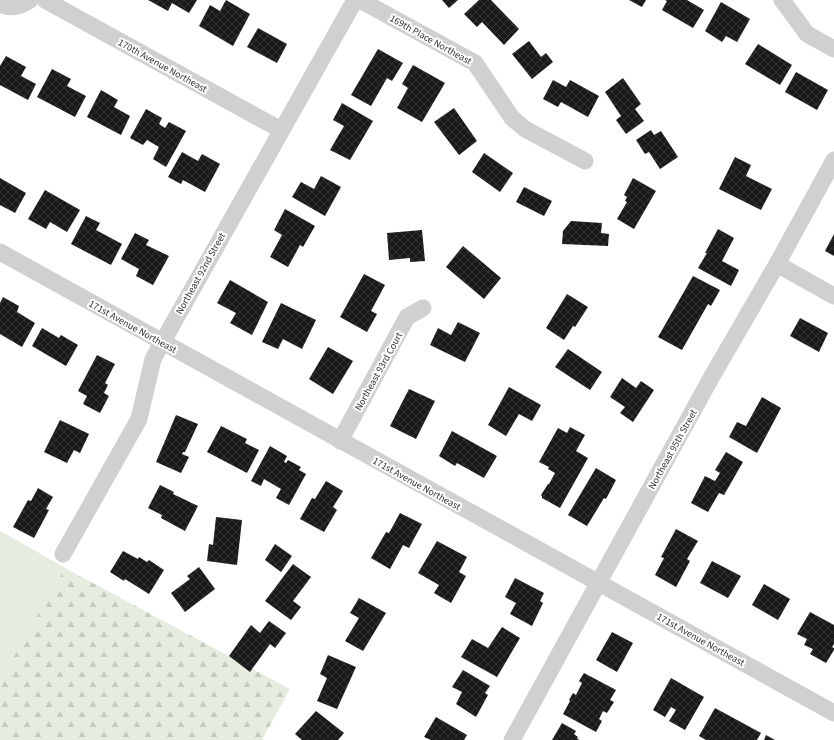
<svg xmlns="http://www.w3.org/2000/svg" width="834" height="740" font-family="'Source Sans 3',sans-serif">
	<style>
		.forest { fill: url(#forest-firs) }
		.park { fill: #e6ecdf }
		.building { fill: url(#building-cross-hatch) }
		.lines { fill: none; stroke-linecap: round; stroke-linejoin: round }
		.minor { stroke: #d0d0d0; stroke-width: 17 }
		.labels { text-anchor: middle; stroke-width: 4; stroke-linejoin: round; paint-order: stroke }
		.street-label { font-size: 10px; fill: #333; stroke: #fff }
	</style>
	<defs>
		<pattern id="forest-firs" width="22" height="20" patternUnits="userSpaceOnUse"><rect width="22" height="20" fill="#e6ecdf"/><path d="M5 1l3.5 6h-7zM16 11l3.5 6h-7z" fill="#c6cbc0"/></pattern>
		<pattern id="building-cross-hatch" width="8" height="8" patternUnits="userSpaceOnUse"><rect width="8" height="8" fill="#1a1a1a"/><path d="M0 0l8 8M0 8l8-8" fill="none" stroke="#333"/></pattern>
	</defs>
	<rect width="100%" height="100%" fill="#fff"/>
	<polygon class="forest" points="0,531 65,568 290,689 262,740 0,740"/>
	<polygon class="park" points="0,531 65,568 0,681"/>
	<g class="building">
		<polygon points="148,0 197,0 189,13 172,3 168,11"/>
		<polygon points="226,0 250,14 233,46 199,26 210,5 220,11"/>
		<polygon points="442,0 458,0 449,8"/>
		<polygon points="479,0 491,0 519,29 504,45 482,22 477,27 464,14"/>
		<polygon points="629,0 646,0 642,7"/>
		<polygon points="665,0 687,0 704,10 693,28 662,10 667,1"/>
		<polygon points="721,2 750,19 737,42 726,36 722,42 705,31"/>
		<polygon points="258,28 287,44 277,63 247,47"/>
		<polygon points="529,41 541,57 546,53 553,62 532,79 512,54"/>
		<polygon points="758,44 792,65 780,85 745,64"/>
		<polygon points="378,49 403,63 392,81 387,78 371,106 351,95"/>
		<polygon points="6,56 26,67 21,76 36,84 28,100 0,85 0,66"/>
		<polygon points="413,65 445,83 422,122 397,108 408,88 402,84"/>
		<polygon points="52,69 71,79 67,86 86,96 75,117 37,97"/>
		<polygon points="796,72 828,90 817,110 785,92"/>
		<polygon points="623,78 641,104 635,109 644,121 626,134 616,120 621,116 605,92"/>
		<polygon points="553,80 566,87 570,80 599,96 588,117 561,102 558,107 543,99"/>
		<polygon points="101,90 118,100 114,107 130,116 121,135 87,117"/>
		<polygon points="342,103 373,121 350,160 330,150 344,126 333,120"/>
		<polygon points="454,108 477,141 459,155 434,122"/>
		<polygon points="146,109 162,118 159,124 165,128 169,122 186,131 166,167 153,159 159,147 147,140 143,145 130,138"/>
		<polygon points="651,130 654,135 661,131 678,157 660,169 649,152 645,154 636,140"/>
		<polygon points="182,152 198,161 202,154 220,164 205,192 183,180 181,184 168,177"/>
		<polygon points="484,153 513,173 500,192 472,172"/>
		<polygon points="735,157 751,165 746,176 772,189 761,210 719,189"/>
		<polygon points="321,176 341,187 325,216 292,197 301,182 314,189"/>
		<polygon points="0,178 26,193 15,213 0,205"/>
		<polygon points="633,178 656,191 634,229 617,219 627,202 625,201 627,197 624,195"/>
		<polygon points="524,187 552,201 544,216 516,202"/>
		<polygon points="45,190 80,210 67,232 50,222 46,229 28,219"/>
		<polygon points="285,209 315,226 303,247 300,245 288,267 270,257 282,235 274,230"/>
		<polygon points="86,216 100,223 96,230 122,244 111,265 71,244"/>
		<polygon points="571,221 602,223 601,233 609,234 608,246 562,244 563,231"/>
		<polygon points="718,229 734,238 722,261 739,270 731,286 698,268 707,253 705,253"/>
		<polygon points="422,230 425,261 410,262 410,258 389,260 387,233"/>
		<polygon points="135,233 149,240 146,245 169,256 153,285 136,276 139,269 121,259"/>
		<polygon points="834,234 834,256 825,251"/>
		<polygon points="463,246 501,278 484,299 446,267"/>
		<polygon points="364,274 385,285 371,311 377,314 367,332 340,317"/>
		<polygon points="693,276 720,290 711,306 708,304 682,350 658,337"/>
		<polygon points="230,280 268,302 252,335 230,323 236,313 217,303"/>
		<polygon points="567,294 588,307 575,327 573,326 564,340 546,328"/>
		<polygon points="3,297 19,306 17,312 35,323 22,347 0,334 0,303"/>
		<polygon points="281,303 316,320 302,349 283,339 278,349 262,342"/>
		<polygon points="800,318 828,333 819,352 790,336"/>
		<polygon points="458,322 480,333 465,362 430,345 438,328 451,335"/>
		<polygon points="42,328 59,338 61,335 78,345 66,366 32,346"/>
		<polygon points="328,347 353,361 333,394 309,379"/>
		<polygon points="568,349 602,372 590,390 555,367"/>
		<polygon points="97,355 115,364 105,383 108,385 104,393 109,396 100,413 83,404 87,396 78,391"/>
		<polygon points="622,378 636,388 641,381 654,390 633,422 620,413 625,407 610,397"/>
		<polygon points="509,387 541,405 532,421 519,414 506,436 488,425"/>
		<polygon points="409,389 435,401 416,439 390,426"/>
		<polygon points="762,397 781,408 757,453 729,437 737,422 746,426"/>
		<polygon points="176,415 198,424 185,452 183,452 182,454 189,457 181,473 156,462"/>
		<polygon points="60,420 89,434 80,453 74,450 67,463 44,452"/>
		<polygon points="221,426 247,439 245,443 259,450 247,473 207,452"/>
		<polygon points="570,427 585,435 576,451 588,458 560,508 542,498 542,496 541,495 548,484 549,484 555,473 548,469 549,467 539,462 558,428 567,433"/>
		<polygon points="452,431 497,456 484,478 457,463 455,466 439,456"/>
		<polygon points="270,446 287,456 284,462 286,463 288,460 301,467 299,470 306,474 289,505 276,498 281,489 264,479 261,486 251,481"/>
		<polygon points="726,452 743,462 724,495 719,493 708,512 691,503 705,476 715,481 720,473 715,470"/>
		<polygon points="596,468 616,480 606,499 604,498 587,526 568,515"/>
		<polygon points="326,481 343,491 333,507 337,510 324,532 300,519 312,498 315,499"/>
		<polygon points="160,485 174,492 173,494 198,506 185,531 161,518 162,515 148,508"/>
		<polygon points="38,488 53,497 46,509 49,510 34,538 13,527 28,500 31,501"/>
		<polygon points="400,513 422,524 409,548 403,545 390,569 371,558 386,532 389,533"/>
		<polygon points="216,517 242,520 237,565 207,561 209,544 213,545"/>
		<polygon points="676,529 698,541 687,559 690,561 676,587 655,575 664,558 661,557"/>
		<polygon points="437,541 467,557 459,572 466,576 451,603 434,593 439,585 418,573"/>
		<polygon points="275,544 292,556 281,572 265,560"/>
		<polygon points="123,551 138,559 139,557 147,562 149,560 164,570 149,594 125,579 124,581 110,572"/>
		<polygon points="712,561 741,576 728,598 700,583"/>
		<polygon points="293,564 311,577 293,601 301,607 291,620 265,601"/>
		<polygon points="199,567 215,589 185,612 171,593 190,579 187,576"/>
		<polygon points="515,578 544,593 540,601 543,603 532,626 510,614 516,603 505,597"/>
		<polygon points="764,584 790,599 778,620 752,605"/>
		<polygon points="359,598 386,613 363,651 345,641 359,618 350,613"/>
		<polygon points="810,612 834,625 834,644 832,647 834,648 834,650 826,663 810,654 813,649 804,645 807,639 797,634"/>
		<polygon points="269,621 286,633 275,648 270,644 250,672 229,656 251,625 260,633"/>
		<polygon points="502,627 520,638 497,677 461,657 472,639 488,648"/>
		<polygon points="612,632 633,643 617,672 596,660"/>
		<polygon points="328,655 356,667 337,709 317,701 327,678 320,674"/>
		<polygon points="463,670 490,686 485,693 488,695 476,717 456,704 462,692 452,687"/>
		<polygon points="584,673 616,690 610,700 614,702 607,713 603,711 599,719 602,721 596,732 563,714 570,701 569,700 573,693 576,695 582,683 579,681"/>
		<polygon points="671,678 704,697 685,730 669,721 676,710 671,707 665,717 653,710"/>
		<polygon points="715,708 761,733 757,740 706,740 699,736"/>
		<polygon points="316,711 344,733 338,740 302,740 295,734"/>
		<polygon points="436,717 467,735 464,740 431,740 424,737"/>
		<polygon points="562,723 576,731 574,734 578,737 577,739 580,740 552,740"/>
		<polygon points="766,735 775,740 764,740"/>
	</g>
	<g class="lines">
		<g class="minor">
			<polyline points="45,0 281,130"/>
			<polyline points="360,0 475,63 512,118 525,129 585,161"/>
			<polyline points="782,0 807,34 834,49"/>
			<path d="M 0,4 C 11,9 20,7 30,0"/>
			<polyline points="0,252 834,713"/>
			<polyline points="777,264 834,296"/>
			<polyline points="340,441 407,317 423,308"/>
			<polyline points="63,554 139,419 153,359 355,0"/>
			<polyline points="512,740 711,378 777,264 834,160"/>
		</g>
	</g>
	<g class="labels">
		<g class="street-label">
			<text transform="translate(431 39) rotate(29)" y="4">169th Place Northeast</text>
			<text transform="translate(163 65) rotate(29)" y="4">170th Avenue Northeast</text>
			<text transform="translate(200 273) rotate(-61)" y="4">Northeast 92nd Street</text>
			<text transform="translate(133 326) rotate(29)" y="4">171st Avenue Northeast</text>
			<text transform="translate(378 371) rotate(-61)" y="4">Northeast 93rd Court</text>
			<text transform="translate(672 449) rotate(-61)" y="4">Northeast 95th Street</text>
			<text transform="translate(417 483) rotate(29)" y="4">171st Avenue Northeast</text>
			<text transform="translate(701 639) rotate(29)" y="4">171st Avenue Northeast</text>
		</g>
	</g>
</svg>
